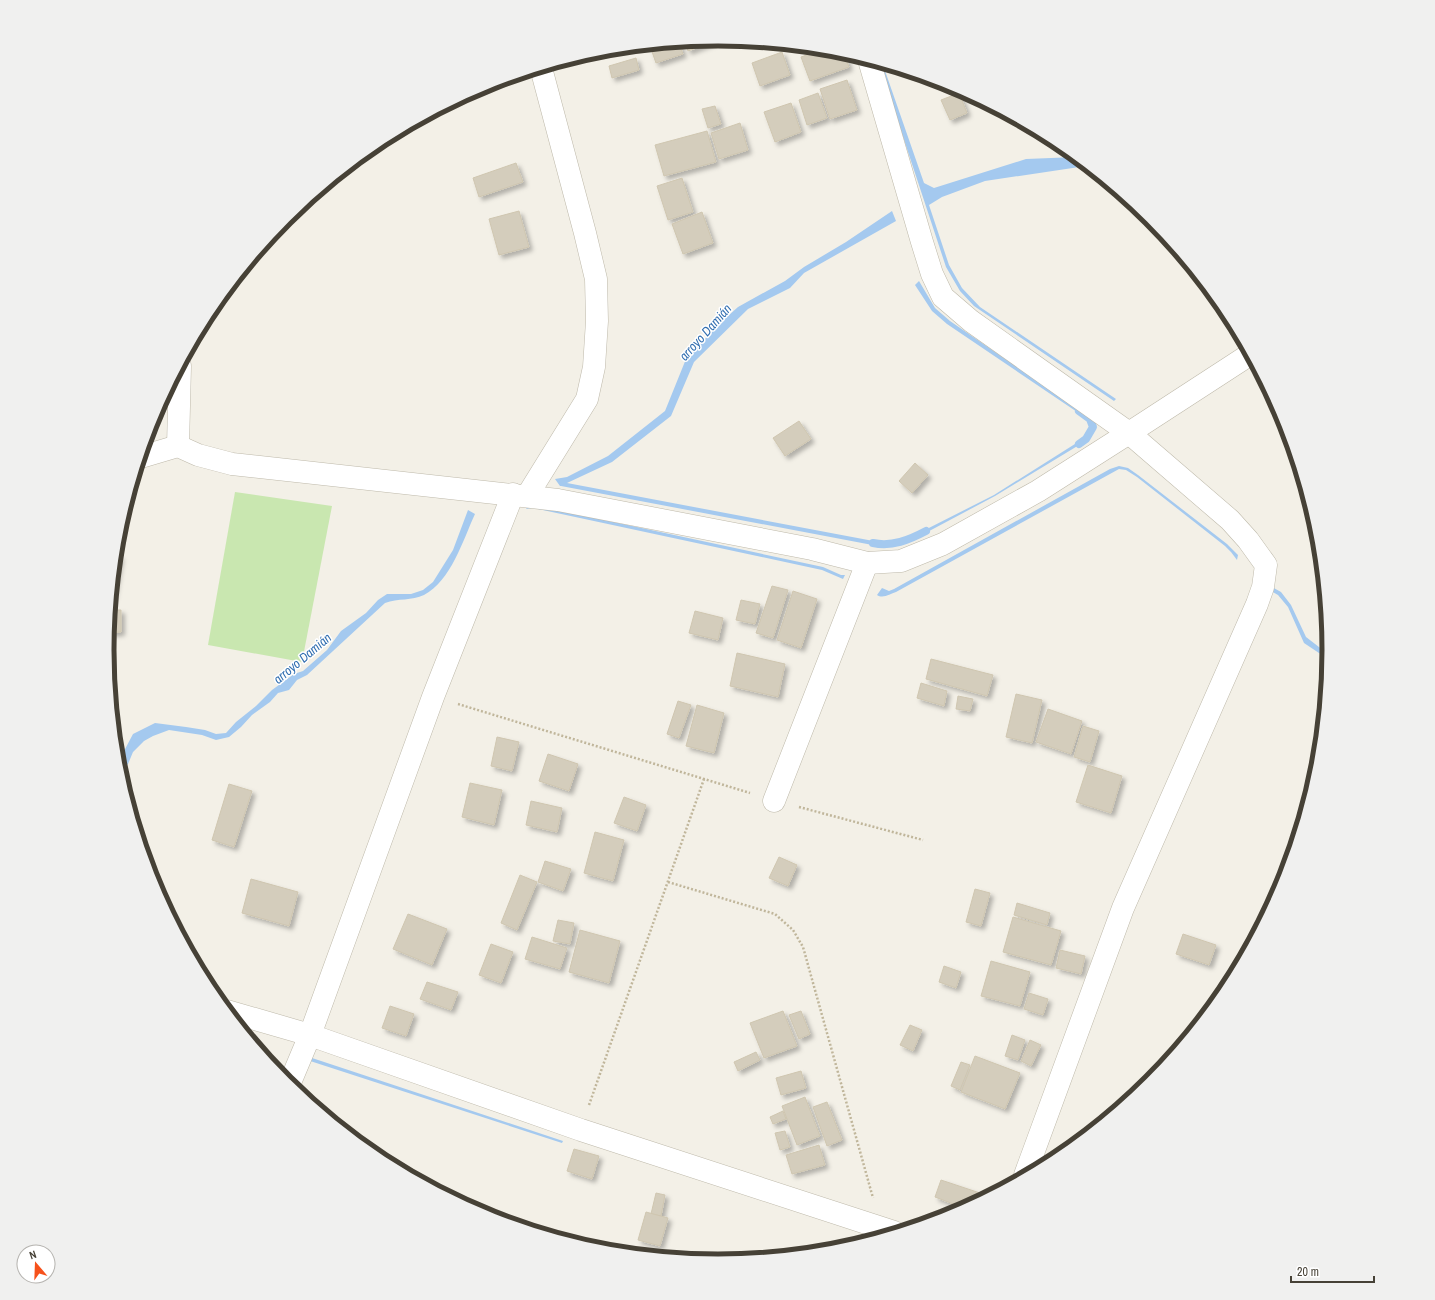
<svg xmlns="http://www.w3.org/2000/svg" width="1435" height="1300" font-family="'Archivo Narrow',sans-serif">
	<style>
		.green { fill: #c9e7b0 }
		.water { fill: #a4c9ef }
		.lines { fill: none; stroke-linecap: round; stroke-linejoin: round }
		.stream { stroke: #a4c9ef; stroke-width: 8 }
		.building { fill: #d4cdbc; stroke: #cfc6b0; filter: url(#shadow) }
		.minor-casing { stroke: #beb9aa; stroke-width: 23 }
		.path { stroke: #c0b69b; stroke-width: 2.5; stroke-dasharray: 2 2; stroke-linecap: butt }
		.minor { stroke: #fff; stroke-width: 22 }
		.labels { text-anchor: middle; stroke-width: 3; stroke-linejoin: round; paint-order: stroke }
		.water-label { font-size: 13px; font-style: italic; fill: #316eb0; stroke: #fff }
		.rim { fill: none; stroke: #464136; stroke-width: 5 }
	</style>
	<defs>
		<filter id="shadow"><feDropShadow dx="3.5" dy="3.5" stdDeviation="2" flood-color="#0004"/></filter>
	</defs>
	<rect width="100%" height="100%" fill="#f3f0e7"/>
	<polygon class="green" points="235,492 332,506 302,662 208,645"/>
	<g class="water">
		<polygon points="879,64 883,65 924,183 934,188 1026,159 1076,157 1086,166 985,181 942,197 929,205 949,265 962,288 980,307 1116,399 1114,401 974,306 960,291 946,267"/>
		<polygon points="892,211 896,221 804,273 790,288 748,309 694,362 671,416 612,462 567,483 884,543 883,547 561,486 560,486 555,479 567,477 608,456 665,411 686,359 720,323 738,307 785,281 804,267 846,242"/>
		<polygon points="919,281 935,308 950,321 1088,416 1086,418 947,324 932,311 915,285"/>
		<polygon points="1086,437 1089,439 995,496 918,537 917,534 994,495"/>
		<path d="M 1119,466 L 1128,468 L 1138,475 L 1227,544 L 1238,555 L 1237,560 L 1231,552 L 1225,546 L 1137,477 L 1126,470 L 1119,469 L 896,592 C 890,594 883,599 877,595 L 882,588 L 889,591 L 894,589 L 1110,469 Z"/>
		<polygon points="529,505 539,506 823,567 841,575 845,575 843,579 822,570 538,509 532,508 526,509"/>
		<path d="M 468,510 L 475,514 C 463,540 451,581 424,595 C 412,601 398,598 385,603 L 307,675 L 297,680 L 289,690 L 278,693 L 270,702 L 252,715 L 241,727 L 229,737 L 216,740 L 202,735 L 169,730 L 153,736 L 144,741 L 133,752 L 128,764 L 119,770 L 117,760 L 123,753 L 133,734 L 155,723 L 186,727 L 205,730 L 216,734 L 226,733 L 236,722 L 256,706 L 272,690 L 294,674 L 303,671 L 327,650 L 341,631 L 366,613 L 378,600 L 387,594 L 411,594 L 423,590 L 433,582 L 453,550 Z"/>
		<polygon points="1272,587 1281,592 1291,605 1306,637 1328,654 1328,659 1304,643 1288,607 1278,595 1271,591"/>
		<polygon points="306,1056 563,1141 562,1143 304,1059"/>
	</g>
	<g class="lines">
		<g class="stream">
			<polyline points="1079,444 1086,439 1093,427 1090,419 1079,411"/>
			<path d="M 873,543 C 892,547 909,540 926,531"/>
		</g>
	</g>
	<g class="building">
		<polygon points="716,39 717,40 688,51 685,42"/>
		<polygon points="679,43 683,54 656,63 650,46"/>
		<polygon points="805,48 816,49 806,52"/>
		<polygon points="823,49 844,53 849,67 810,81 801,57"/>
		<polygon points="782,52 790,75 760,86 752,63"/>
		<polygon points="636,58 639,70 612,78 609,66"/>
		<polygon points="847,80 857,110 830,119 820,89"/>
		<polygon points="818,93 827,118 807,125 799,100"/>
		<polygon points="959,93 967,113 950,120 941,100"/>
		<polygon points="791,103 801,132 775,142 764,112"/>
		<polygon points="715,106 721,124 708,128 702,109"/>
		<polygon points="740,123 748,150 719,159 711,133"/>
		<polygon points="707,131 716,162 664,176 655,145"/>
		<polygon points="516,163 523,182 479,197 473,178"/>
		<polygon points="682,178 693,212 668,220 657,186"/>
		<polygon points="519,211 529,247 499,255 489,219"/>
		<polygon points="702,212 713,243 683,254 672,224"/>
		<polygon points="799,421 811,439 785,456 773,438"/>
		<polygon points="915,463 928,475 912,493 899,481"/>
		<polygon points="116,555 120,556 113,596 112,596"/>
		<polygon points="772,586 788,590 773,638 756,633"/>
		<polygon points="793,591 817,599 801,648 777,640"/>
		<polygon points="741,600 760,604 755,624 736,620"/>
		<polygon points="110,610 121,610 121,632 108,633"/>
		<polygon points="695,611 723,618 718,640 689,633"/>
		<polygon points="737,653 785,664 778,697 730,686"/>
		<polygon points="931,659 993,675 987,696 926,679"/>
		<polygon points="921,683 947,691 944,706 917,698"/>
		<polygon points="1016,694 1042,700 1032,743 1006,737"/>
		<polygon points="958,696 973,699 970,711 956,709"/>
		<polygon points="678,701 691,705 679,738 667,734"/>
		<polygon points="697,705 724,713 714,753 686,746"/>
		<polygon points="1048,709 1082,721 1071,754 1036,742"/>
		<polygon points="1083,726 1099,731 1090,762 1074,757"/>
		<polygon points="497,737 519,742 512,771 491,766"/>
		<polygon points="548,754 578,764 569,791 539,781"/>
		<polygon points="1088,765 1122,776 1111,813 1076,802"/>
		<polygon points="470,783 502,790 494,825 462,817"/>
		<polygon points="229,784 252,791 234,847 212,840"/>
		<polygon points="624,797 646,805 637,831 614,823"/>
		<polygon points="531,801 562,808 557,832 526,825"/>
		<polygon points="595,832 624,840 613,881 584,873"/>
		<polygon points="779,857 797,865 788,886 769,878"/>
		<polygon points="545,861 571,869 563,891 538,882"/>
		<polygon points="520,875 537,882 517,930 501,923"/>
		<polygon points="251,879 298,892 289,926 242,913"/>
		<polygon points="975,889 990,893 981,926 966,922"/>
		<polygon points="1017,903 1050,913 1047,925 1014,915"/>
		<polygon points="408,914 447,929 432,965 393,949"/>
		<polygon points="1013,917 1061,931 1051,965 1003,952"/>
		<polygon points="558,920 574,923 570,944 553,941"/>
		<polygon points="580,930 620,941 609,983 569,972"/>
		<polygon points="1183,934 1216,945 1209,965 1176,954"/>
		<polygon points="532,937 567,948 560,969 525,959"/>
		<polygon points="491,944 513,952 501,983 479,975"/>
		<polygon points="1060,950 1085,956 1081,974 1056,968"/>
		<polygon points="991,961 1030,972 1020,1006 981,996"/>
		<polygon points="944,966 961,972 956,988 939,982"/>
		<polygon points="427,982 458,992 451,1010 420,999"/>
		<polygon points="1029,993 1048,999 1043,1015 1024,1009"/>
		<polygon points="390,1006 414,1014 406,1036 382,1028"/>
		<polygon points="783,1011 797,1046 764,1058 750,1023"/>
		<polygon points="801,1011 810,1034 799,1039 789,1015"/>
		<polygon points="910,1025 922,1030 913,1051 900,1045"/>
		<polygon points="1012,1035 1025,1040 1018,1060 1005,1056"/>
		<polygon points="1030,1040 1041,1045 1031,1066 1021,1061"/>
		<polygon points="756,1052 760,1060 738,1071 734,1062"/>
		<polygon points="975,1056 1020,1073 1005,1109 961,1092"/>
		<polygon points="961,1062 970,1065 960,1090 951,1086"/>
		<polygon points="801,1071 806,1088 781,1095 776,1078"/>
		<polygon points="805,1097 820,1136 797,1145 782,1106"/>
		<polygon points="827,1102 842,1140 827,1146 813,1107"/>
		<polygon points="783,1111 786,1119 773,1124 770,1117"/>
		<polygon points="785,1131 790,1147 780,1150 775,1133"/>
		<polygon points="819,1145 825,1165 792,1174 786,1155"/>
		<polygon points="574,1149 599,1156 592,1179 567,1171"/>
		<polygon points="941,1180 980,1193 977,1201 964,1208 935,1197"/>
		<polygon points="656,1193 665,1195 661,1216 651,1214"/>
		<polygon points="463,1203 489,1211 487,1216 483,1214"/>
		<polygon points="646,1212 668,1218 660,1246 638,1240"/>
	</g>
	<g class="lines">
		<g class="minor-casing">
			<g id="minor">
				<polyline points="869,60 922,242 932,274 943,297 971,321 1129,433 1230,520 1248,540 1266,565 1263,587 1257,604 1123,908 1025,1175"/>
				<polyline points="178,446 180,366"/>
				<polyline points="141,457 178,446 198,455 232,464 558,500 812,549 867,563 901,561 943,544 1038,491 1129,433 1249,355"/>
				<polyline points="527,496 587,399 594,367 597,321 596,279 585,233 541,68"/>
				<polyline points="774,801 867,563"/>
				<polyline points="227,1011 310,1035 581,1130 894,1232"/>
				<polyline points="289,1085 310,1035 433,697 513,494"/>
			</g>
		</g>
		<g class="path">
			<polyline points="458,704 750,793"/>
			<polyline points="799,807 923,840"/>
			<polyline points="668,882 775,914 793,930 803,947 873,1198"/>
			<polyline points="589,1105 704,779"/>
		</g>
		<use href="#minor" class="minor"/>
	</g>
	<g class="labels">
		<g class="water-label">
			<text transform="translate(705 332) rotate(-48)" y="5">arroyo Damián</text>
			<text transform="translate(302 658) rotate(-40)" y="5">arroyo Damián</text>
		</g>
	</g>
	<path d="M0 0H1435V1300H0ZM114 650a604 604 0 1 1 1208 0a604 604 0 1 1-1208 0Z" fill="#f0f0ef" fill-rule="evenodd"/>
	<path class="rim" d="M114 650a604 604 0 1 1 1208 0a604 604 0 1 1-1208 0Z"/>
	<g transform="translate(36 1264) rotate(341)"><circle r="19" fill="#ffffff" stroke="#b5b3af"/>
	<path d="M0-3L7 15L0 10L-7 15Z" fill="#f6511b"/>
	<text y="-6" font-size="11" font-weight="bold" text-anchor="middle" fill="#464136">N</text>
	</g>
	<path d="M1291 1276v6h83v-6" fill="none" stroke="#464136" stroke-width="2"/>
	<text x="1297" y="1276" font-size="12" fill="#464136" stroke="#ffffff" stroke-width="3" paint-order="stroke">20 m</text>
</svg>
